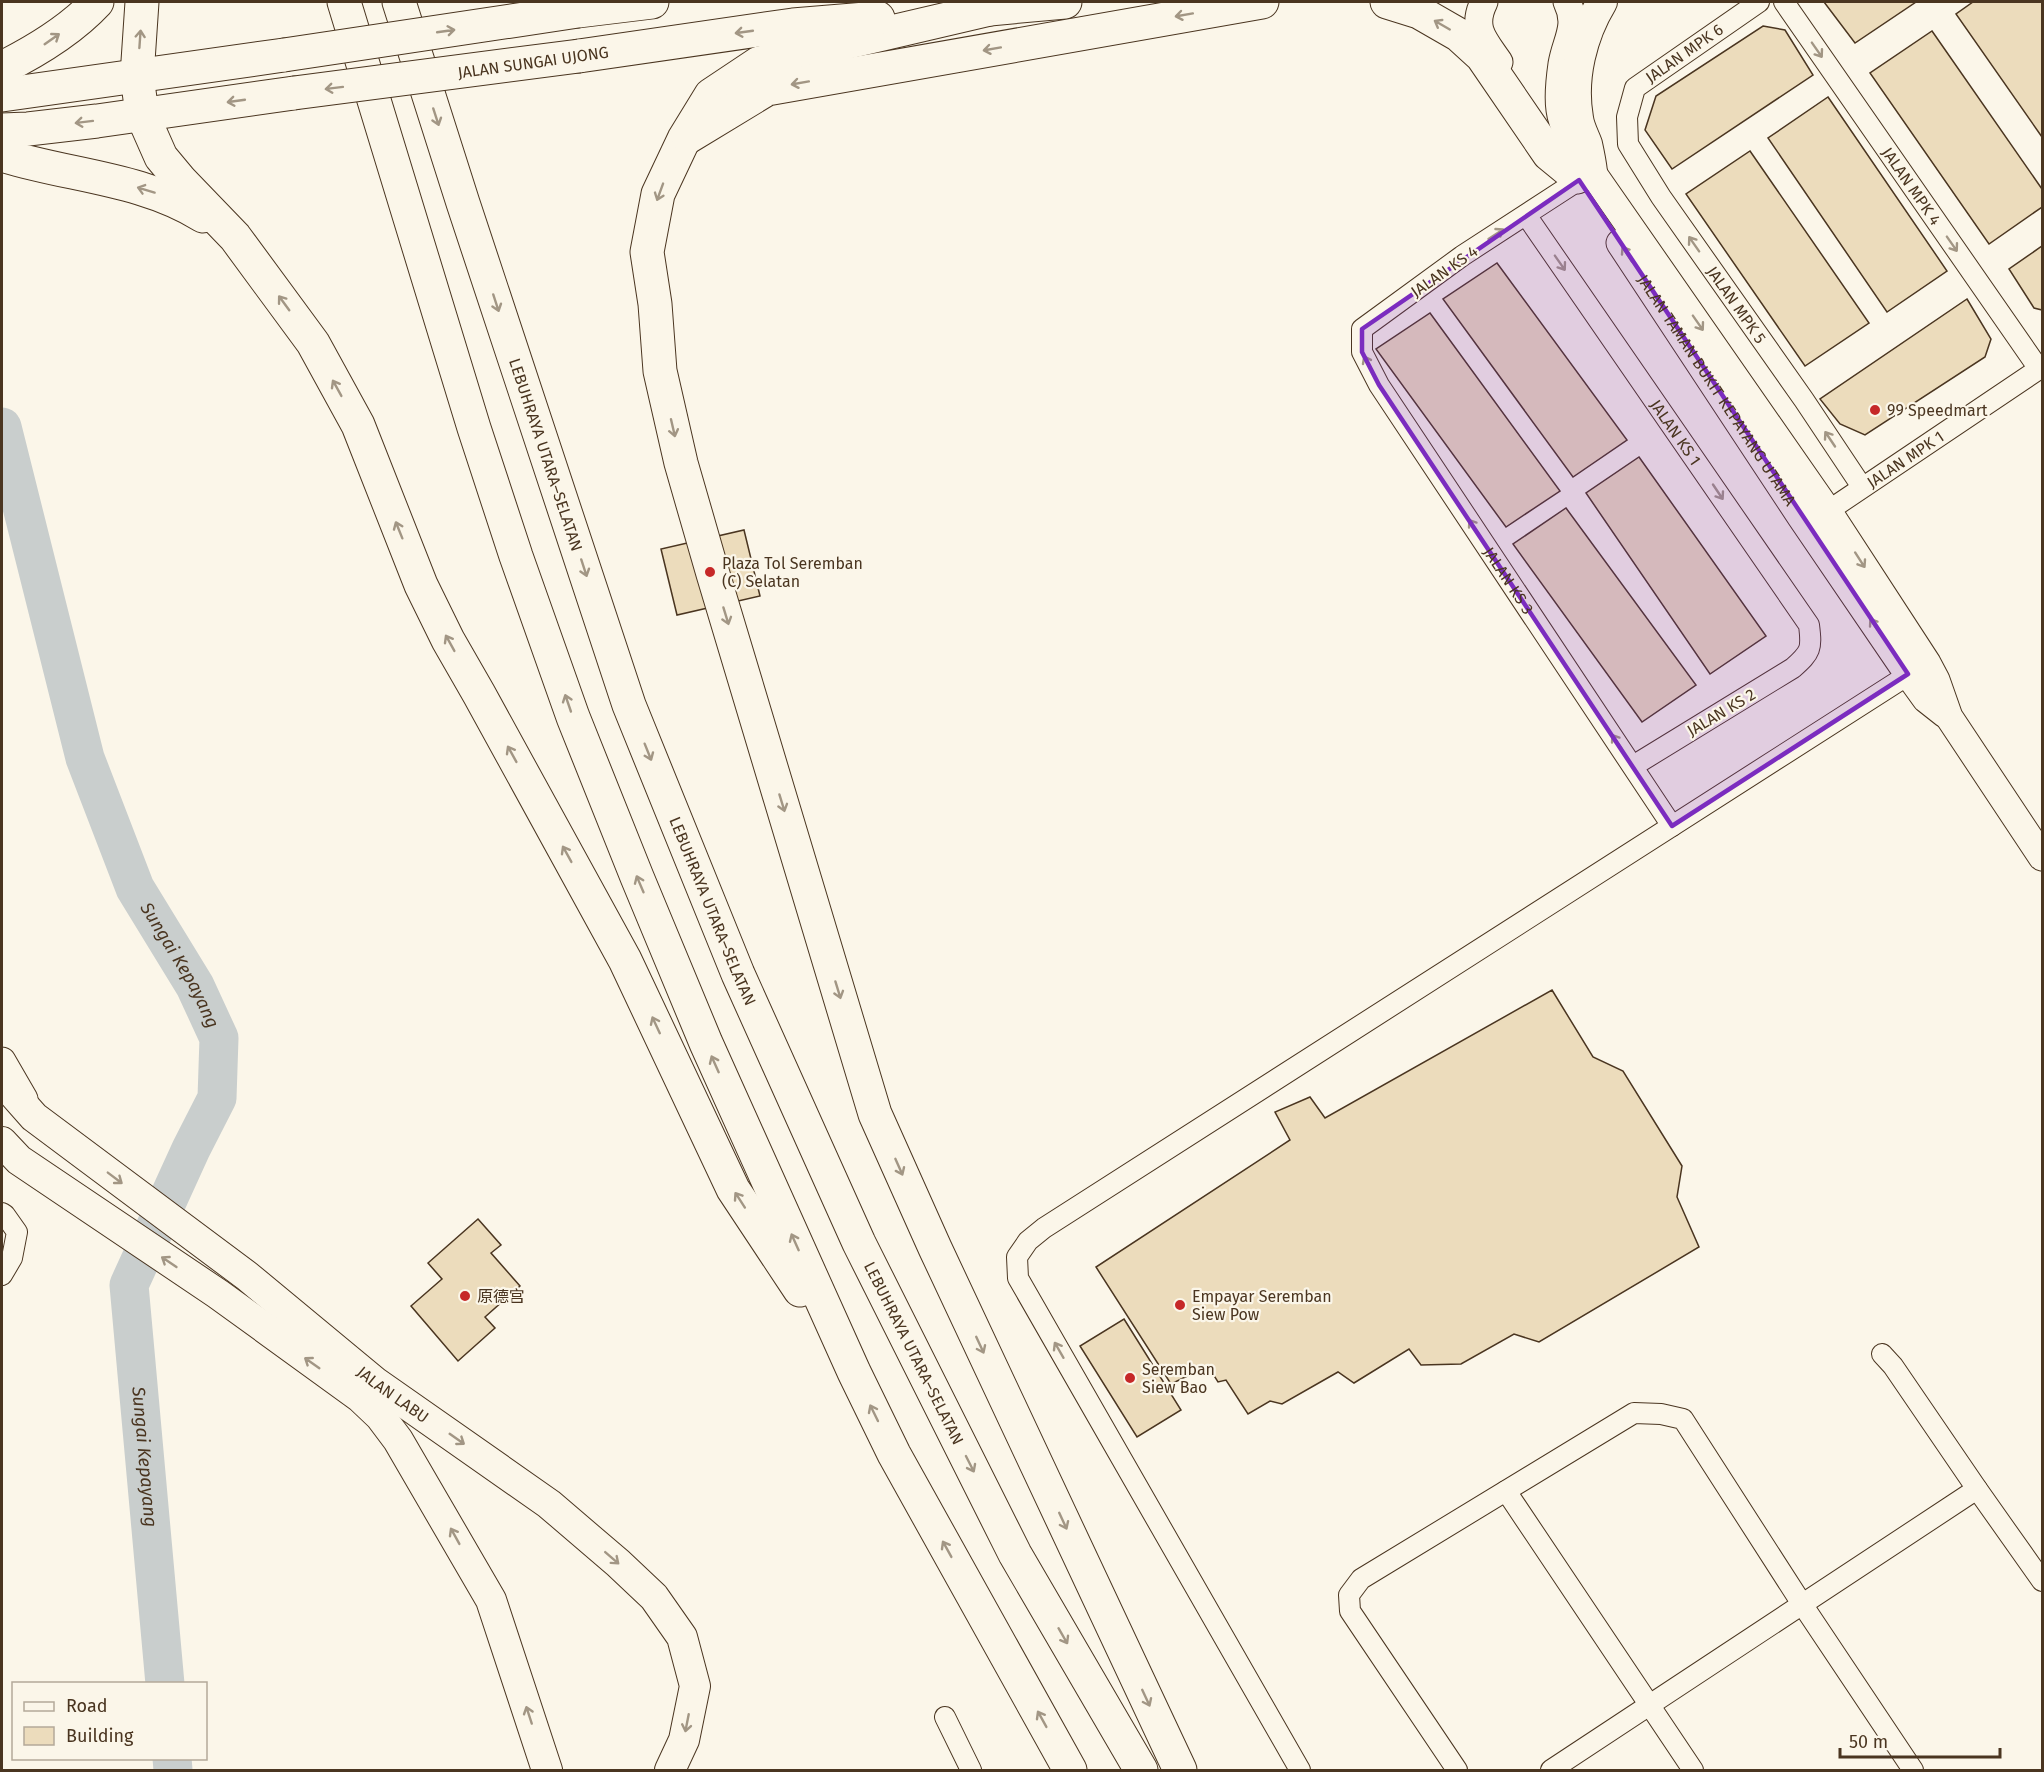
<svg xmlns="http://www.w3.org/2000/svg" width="2044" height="1772" font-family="'Fira Sans','Noto Sans SC',sans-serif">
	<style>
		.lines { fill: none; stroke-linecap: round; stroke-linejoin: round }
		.river { stroke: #c9cecd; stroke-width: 39 }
		.building { fill: #ecdcbc; stroke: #4a3520; stroke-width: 1.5 }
		.street-casing { stroke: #4a3520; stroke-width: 22 }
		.secondary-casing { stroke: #4a3520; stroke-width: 29 }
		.primary-casing { stroke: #4a3520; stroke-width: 32 }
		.highway-casing { stroke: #4a3520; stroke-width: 35 }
		.street { stroke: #fbf6e9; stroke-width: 20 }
		.secondary { stroke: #fbf6e9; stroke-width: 27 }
		.primary { stroke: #fbf6e9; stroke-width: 30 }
		.highway { stroke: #fbf6e9; stroke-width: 33 }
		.highway-bridge-casing { stroke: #4a3520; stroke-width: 35; stroke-linecap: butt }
		.highway-bridge { stroke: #fbf6e9; stroke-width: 33 }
		.oneway { stroke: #a29684 }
		.marked { fill: #7b2cbf; fill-opacity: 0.2; stroke: #7b2cbf; stroke-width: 4.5; stroke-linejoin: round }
		.poi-dot { fill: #c62828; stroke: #fbf6e9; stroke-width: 2 }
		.labels { text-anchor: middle; stroke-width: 4.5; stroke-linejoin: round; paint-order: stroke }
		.street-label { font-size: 16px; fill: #4a3520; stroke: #fbf6e9 }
		.poi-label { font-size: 16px; fill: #4a3520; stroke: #fbf6e9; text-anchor: start }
		.water-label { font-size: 18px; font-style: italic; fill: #4a3520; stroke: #fbf6e9 }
	</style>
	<rect width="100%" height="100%" fill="#fbf6e9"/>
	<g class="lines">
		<g class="river">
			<path id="s1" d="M 2,427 L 85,758 L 135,888 L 195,986 L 219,1038 L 217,1098 L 191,1149 L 129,1285 L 165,1684"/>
			<polyline points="172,1758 173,1770"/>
		</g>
	</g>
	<g class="building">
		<polygon points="1824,2 1916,2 1855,43"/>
		<polygon points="1973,2 2042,2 2042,137 1956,14"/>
		<polygon points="1763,26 1785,30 1813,75 1672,169 1645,130 1656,96"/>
		<polygon points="1932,31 2042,189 2042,207 1989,244 1870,73"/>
		<polygon points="1828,97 1947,271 1887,312 1768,138"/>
		<polygon points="1750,151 1869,323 1805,366 1686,194"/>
		<polygon points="2042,246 2042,310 2034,308 2009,269"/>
		<polygon points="1497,263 1627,440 1573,477 1443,299"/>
		<polygon points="1967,299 1991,339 1985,357 1865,435 1840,424 1820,399"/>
		<polygon points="1430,313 1560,491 1506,527 1376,349"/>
		<polygon points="1639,457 1766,636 1710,674 1586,493"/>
		<polygon points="1566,508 1696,685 1642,722 1513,544"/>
		<polygon points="744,530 760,596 677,615 661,549"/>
		<polygon points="1552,990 1593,1057 1623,1071 1682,1166 1677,1197 1699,1247 1539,1342 1514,1334 1461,1364 1421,1365 1409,1349 1354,1383 1338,1372 1282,1404 1270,1401 1248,1414 1226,1380 1218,1382 1208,1366 1171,1384 1096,1267 1290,1140 1275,1112 1310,1097 1325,1118"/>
		<polygon points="478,1219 501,1245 491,1253 520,1286 485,1317 495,1328 458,1361 411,1306 442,1279 428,1263"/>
		<polygon points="1124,1319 1181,1410 1137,1437 1080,1346"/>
	</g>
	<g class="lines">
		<g class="street-casing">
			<g id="street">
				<path id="s2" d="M 1759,2 L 1635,88 L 1627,117 L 1628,144 L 1661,197 L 1804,400 L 1862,487"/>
				<path id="s3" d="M 1784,2 L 2039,369"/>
				<path id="s4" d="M 1579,180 L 1462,256 L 1362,329 L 1362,352 L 1379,385 L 1672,826"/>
				<path id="s5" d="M 1526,215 L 1809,625 C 1812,649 1811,652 1793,668 L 1633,766"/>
				<path id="s6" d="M 1828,511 L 2042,367"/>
				<polyline points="2,1213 5,1215 17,1232 12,1258 2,1275"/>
				<polyline points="1882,1354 1893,1366 1977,1489 2042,1581"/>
				<polyline points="1506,1491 1693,1770"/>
				<polyline points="945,1717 971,1770"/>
				<polyline points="1300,1770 1018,1278 1017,1257 1028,1241 1044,1228 1919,668"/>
				<polyline points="1457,1770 1350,1611 1349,1595 1361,1579 1634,1413 1661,1414 1683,1419 1802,1604 1913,1770"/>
				<polyline points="1551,1770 1977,1489"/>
			</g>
		</g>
		<g class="secondary-casing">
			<g id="secondary">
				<path d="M 1484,2 C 1471,28 1484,40 1499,62"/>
				<path d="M 1567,2 C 1579,26 1566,40 1562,64 C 1560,78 1558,97 1560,110 C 1563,133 1581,153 1592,172 L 1828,511 L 1927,663 L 1936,680 L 1949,717 L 2042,857"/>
				<path id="s7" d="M 1620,243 L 1801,517 L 1908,674 L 1926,699 L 1945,714"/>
				<polyline points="2,1061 24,1099"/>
			</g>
		</g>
		<g class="primary-casing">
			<g id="primary">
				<path d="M 1592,172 C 1591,163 1589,153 1587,144 C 1584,136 1579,127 1578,118 C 1571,78 1582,35 1602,2"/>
				<path id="s8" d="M 2,1081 L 34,1117 L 247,1276 L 375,1382 L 549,1504 L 618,1563 L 654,1597 L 682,1637 L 695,1686 L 684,1740 L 670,1770"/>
				<polyline points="2,1142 19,1160 218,1294 360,1397 380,1416 398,1440 491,1600 547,1770"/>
			</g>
		</g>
		<g class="highway-casing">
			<g id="highway">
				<polyline points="142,2 137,76 142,114 161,157 181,181 235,237 313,343 358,425 421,585 448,640 479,694 625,960 733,1189 800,1290"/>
				<polyline points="344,2 474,428 516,556 573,717 637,877 706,1043 854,1372 894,1454 1070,1770"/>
				<path id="s9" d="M 399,2 L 463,203 L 629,705 L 738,974 L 859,1243 L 1015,1554 L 1141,1770"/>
				<polyline points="1387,2 1419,12 1459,35 1482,56 1549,154 1577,177"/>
				<polyline points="990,9 759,63 711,95 684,139 658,194 647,252 655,304 660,371 681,463 713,574 875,1114 935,1248 1180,1770"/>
				<polyline points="578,11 652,2"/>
				<polyline points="968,11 1065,2"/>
				<polyline points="579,56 793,25 878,18"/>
				<path d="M 2,68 C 36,51 71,30 97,2"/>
				<polyline points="2,95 284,55"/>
				<polyline points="2,130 28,129 97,121 294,93"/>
				<polyline points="688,137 767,89 1262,2"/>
				<path d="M 2,155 C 69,176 142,178 203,216"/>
			</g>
		</g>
		<use href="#street" class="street"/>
		<use href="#secondary" class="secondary"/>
		<use href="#primary" class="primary"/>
		<use href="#highway" class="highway"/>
		<g class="highway-bridge-casing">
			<g id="highway-bridge">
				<polyline points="284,55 578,11"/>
				<polyline points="294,93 579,56"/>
			</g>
		</g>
		<use href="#highway-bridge" class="highway-bridge"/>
	</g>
	<defs><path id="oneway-shaft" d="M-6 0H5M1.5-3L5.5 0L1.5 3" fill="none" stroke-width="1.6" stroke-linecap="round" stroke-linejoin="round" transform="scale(1.5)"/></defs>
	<g class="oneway">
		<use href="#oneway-shaft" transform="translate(1184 15) rotate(170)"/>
		<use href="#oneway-shaft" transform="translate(1442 25) rotate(-150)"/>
		<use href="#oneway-shaft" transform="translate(446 31) rotate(-8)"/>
		<use href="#oneway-shaft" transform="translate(744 32) rotate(172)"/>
		<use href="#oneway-shaft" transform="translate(52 39) rotate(-35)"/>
		<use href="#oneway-shaft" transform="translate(140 39) rotate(-86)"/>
		<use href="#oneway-shaft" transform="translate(992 49) rotate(170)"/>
		<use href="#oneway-shaft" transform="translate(1817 50) rotate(55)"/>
		<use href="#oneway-shaft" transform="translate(800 83) rotate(170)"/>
		<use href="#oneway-shaft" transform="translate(334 88) rotate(173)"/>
		<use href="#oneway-shaft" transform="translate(236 101) rotate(172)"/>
		<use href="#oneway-shaft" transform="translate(436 117) rotate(72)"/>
		<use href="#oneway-shaft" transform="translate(84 122) rotate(173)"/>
		<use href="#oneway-shaft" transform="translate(146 190) rotate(-163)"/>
		<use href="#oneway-shaft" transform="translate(660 192) rotate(110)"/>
		<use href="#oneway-shaft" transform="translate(1496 234) rotate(-33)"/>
		<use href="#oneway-shaft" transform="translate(1694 244) rotate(-125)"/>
		<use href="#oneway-shaft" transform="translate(1952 244) rotate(55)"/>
		<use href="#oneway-shaft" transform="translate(1627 254) rotate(-123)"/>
		<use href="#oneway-shaft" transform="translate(1560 263) rotate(55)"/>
		<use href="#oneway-shaft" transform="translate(284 303) rotate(-126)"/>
		<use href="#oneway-shaft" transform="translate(496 303) rotate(72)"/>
		<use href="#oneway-shaft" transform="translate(1698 323) rotate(55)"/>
		<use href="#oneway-shaft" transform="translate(1368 364) rotate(-117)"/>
		<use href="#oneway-shaft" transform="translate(337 388) rotate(-119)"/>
		<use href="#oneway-shaft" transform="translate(673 428) rotate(77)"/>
		<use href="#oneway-shaft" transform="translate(1830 439) rotate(-124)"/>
		<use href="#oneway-shaft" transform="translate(1718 492) rotate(56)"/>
		<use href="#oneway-shaft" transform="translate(1474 527) rotate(-124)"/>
		<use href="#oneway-shaft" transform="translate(399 530) rotate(-112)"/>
		<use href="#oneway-shaft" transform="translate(1860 560) rotate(57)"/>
		<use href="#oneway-shaft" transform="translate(584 568) rotate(72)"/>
		<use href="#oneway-shaft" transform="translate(726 616) rotate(73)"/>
		<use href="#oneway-shaft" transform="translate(1875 626) rotate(-124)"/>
		<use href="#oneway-shaft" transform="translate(450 643) rotate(-119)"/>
		<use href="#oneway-shaft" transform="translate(568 703) rotate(-109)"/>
		<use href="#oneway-shaft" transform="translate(1617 742) rotate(-124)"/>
		<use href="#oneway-shaft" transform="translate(648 752) rotate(68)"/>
		<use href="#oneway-shaft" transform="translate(512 754) rotate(-119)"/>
		<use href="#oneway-shaft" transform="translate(782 803) rotate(73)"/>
		<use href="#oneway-shaft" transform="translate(567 854) rotate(-119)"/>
		<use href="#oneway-shaft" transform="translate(640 884) rotate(-113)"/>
		<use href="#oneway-shaft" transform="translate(838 990) rotate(73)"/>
		<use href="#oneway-shaft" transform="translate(656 1025) rotate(-115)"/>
		<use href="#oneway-shaft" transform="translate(715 1064) rotate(-114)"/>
		<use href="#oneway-shaft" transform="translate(899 1167) rotate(66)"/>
		<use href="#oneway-shaft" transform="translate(115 1178) rotate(37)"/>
		<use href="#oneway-shaft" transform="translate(740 1200) rotate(-123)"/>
		<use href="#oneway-shaft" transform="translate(795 1242) rotate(-114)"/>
		<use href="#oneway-shaft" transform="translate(169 1262) rotate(-146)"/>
		<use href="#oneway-shaft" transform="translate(980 1345) rotate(65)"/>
		<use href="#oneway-shaft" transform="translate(1059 1350) rotate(-120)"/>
		<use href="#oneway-shaft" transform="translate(312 1363) rotate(-145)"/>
		<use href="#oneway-shaft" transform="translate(874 1413) rotate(-116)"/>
		<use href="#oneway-shaft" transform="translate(457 1439) rotate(35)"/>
		<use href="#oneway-shaft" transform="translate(970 1464) rotate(63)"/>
		<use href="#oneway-shaft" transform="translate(1063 1521) rotate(65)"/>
		<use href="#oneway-shaft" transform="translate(455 1536) rotate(-119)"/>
		<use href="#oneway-shaft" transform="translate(947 1549) rotate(-119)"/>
		<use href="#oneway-shaft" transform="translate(612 1558) rotate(41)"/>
		<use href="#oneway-shaft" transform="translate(1063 1636) rotate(60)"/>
		<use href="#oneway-shaft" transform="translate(1146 1698) rotate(65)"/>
		<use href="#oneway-shaft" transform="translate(529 1715) rotate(-108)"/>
		<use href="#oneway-shaft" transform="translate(1042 1719) rotate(-119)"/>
		<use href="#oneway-shaft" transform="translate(687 1723) rotate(101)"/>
	</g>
	<path class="marked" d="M 1579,180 L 1908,674 L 1672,826 L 1379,385 L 1362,352 L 1362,329 Z"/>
	<g class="poi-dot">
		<circle cx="1875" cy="410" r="6"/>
		<circle cx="710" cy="572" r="6"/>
		<circle cx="465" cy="1296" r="6"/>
		<circle cx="1180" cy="1305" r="6"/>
		<circle cx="1130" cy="1378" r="6"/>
	</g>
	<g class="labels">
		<g class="street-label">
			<text transform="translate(1684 53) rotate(-35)" y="6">JALAN MPK 6</text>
			<text transform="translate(533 62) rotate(-8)" y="6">JALAN SUNGAI UJONG</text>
			<text dy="6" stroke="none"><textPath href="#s3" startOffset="224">JALAN MPK 4</textPath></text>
			<text transform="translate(1444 271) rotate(-35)" y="6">JALAN KS 4</text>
			<text dy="6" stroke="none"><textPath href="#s2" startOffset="402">JALAN MPK 5</textPath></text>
			<text dy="6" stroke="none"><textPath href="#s7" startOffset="176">JALAN TAMAN BUKIT KEPAYANG UTAMA</textPath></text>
			<text dy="6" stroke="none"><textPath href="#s5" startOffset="264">JALAN KS 1</textPath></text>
			<text dy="6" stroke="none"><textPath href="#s9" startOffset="476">LEBUHRAYA UTARA–SELATAN</textPath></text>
			<text dy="6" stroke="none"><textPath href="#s6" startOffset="93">JALAN MPK 1</textPath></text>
			<text dy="6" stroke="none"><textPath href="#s4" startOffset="558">JALAN KS 3</textPath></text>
			<text transform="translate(1721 712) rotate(-31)" y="6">JALAN KS 2</text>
			<text dy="6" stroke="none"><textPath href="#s9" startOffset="962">LEBUHRAYA UTARA–SELATAN</textPath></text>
			<text dy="6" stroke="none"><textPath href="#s9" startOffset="1448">LEBUHRAYA UTARA–SELATAN</textPath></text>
			<text dy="6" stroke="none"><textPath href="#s8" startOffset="502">JALAN LABU</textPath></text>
		</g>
		<g class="poi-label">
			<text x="1887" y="416">99 Speedmart</text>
			<text x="722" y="569">Plaza Tol Seremban<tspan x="722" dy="18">(C) Selatan</tspan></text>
			<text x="477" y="1302">原德宫</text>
			<text x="1192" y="1302">Empayar Seremban<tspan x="1192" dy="18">Siew Pow</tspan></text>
			<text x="1142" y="1375">Seremban<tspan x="1142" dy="18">Siew Bao</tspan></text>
		</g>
		<g class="water-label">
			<text dy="6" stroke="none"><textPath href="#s1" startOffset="570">Sungai Kepayang</textPath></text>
			<text dy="6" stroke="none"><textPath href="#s1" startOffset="1092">Sungai Kepayang</textPath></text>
		</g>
	</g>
	<rect width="2044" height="1772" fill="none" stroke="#4a3520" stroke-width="6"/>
	<rect x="12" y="1682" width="195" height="78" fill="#fbf6e9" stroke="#b4a999" stroke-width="1.5"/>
	<rect x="24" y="1702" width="30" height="9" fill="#fbf6e9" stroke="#b4a999" stroke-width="1.5"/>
	<text x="66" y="1712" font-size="18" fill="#4a3520">Road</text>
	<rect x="24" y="1727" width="30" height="18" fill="#ecdcbc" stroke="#b4a999" stroke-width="1.5"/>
	<text x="66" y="1742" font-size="18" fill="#4a3520">Building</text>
	<path d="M1840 1748v9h160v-9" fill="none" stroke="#4a3520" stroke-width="3"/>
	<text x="1849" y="1748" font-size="18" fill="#4a3520" stroke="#fbf6e9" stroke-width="4.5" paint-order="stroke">50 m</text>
</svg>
